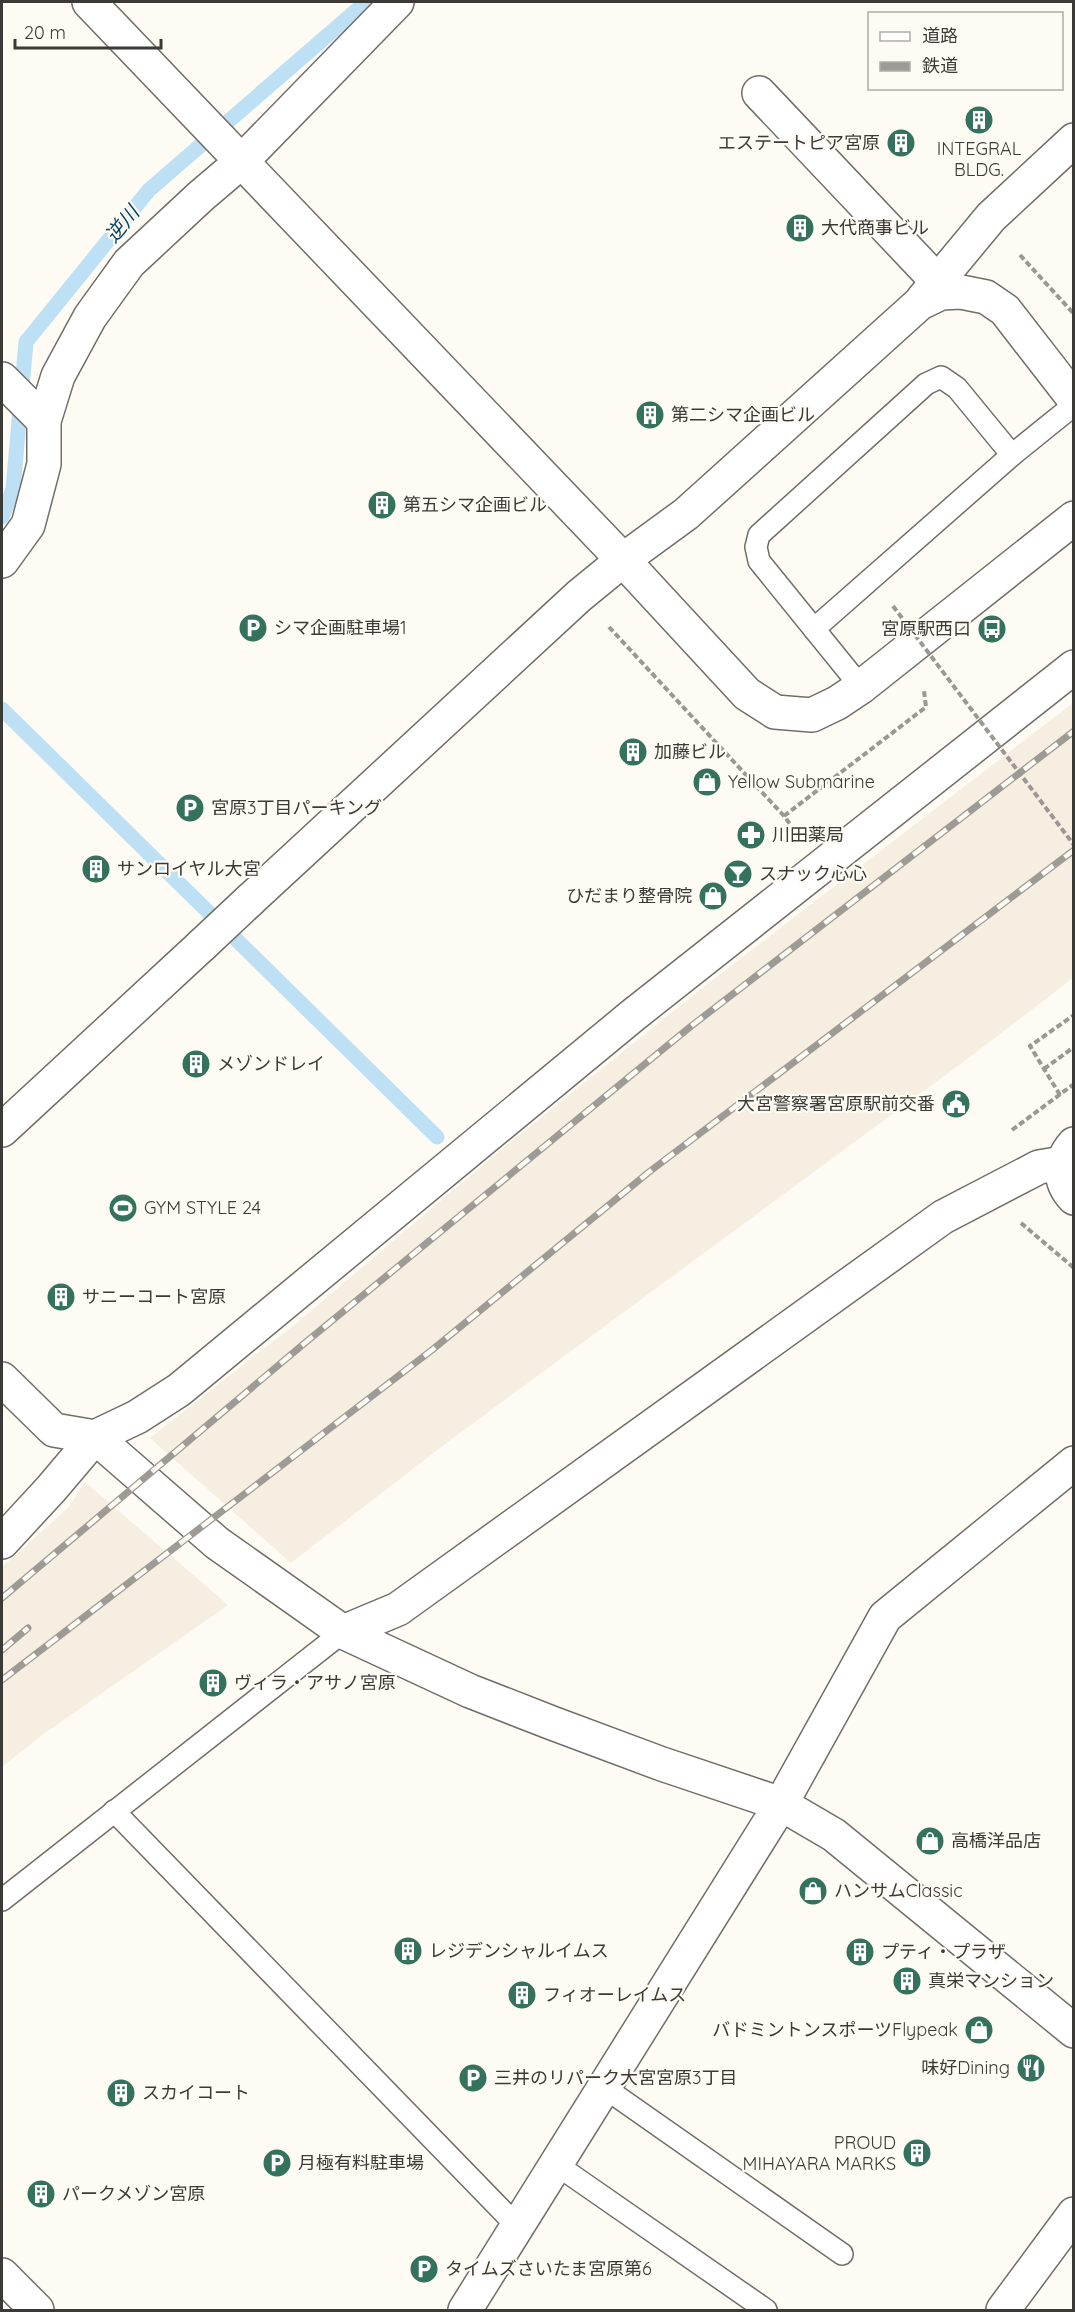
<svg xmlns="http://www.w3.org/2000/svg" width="1075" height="2312" font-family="Quicksand,'Noto Sans JP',sans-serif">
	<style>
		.built { fill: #f6eee1 }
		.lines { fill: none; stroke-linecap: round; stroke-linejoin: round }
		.stream { stroke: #bde0f4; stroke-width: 15 }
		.service-casing { stroke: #716e69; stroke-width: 24 }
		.minor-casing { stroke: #716e69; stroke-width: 36 }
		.tertiary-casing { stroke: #716e69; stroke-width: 36 }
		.path { stroke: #9b9894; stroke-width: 4; stroke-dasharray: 6 3; stroke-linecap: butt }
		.service { stroke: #fff; stroke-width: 21 }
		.minor { stroke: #fff; stroke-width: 33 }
		.tertiary { stroke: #fff; stroke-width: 33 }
		.rail-casing { stroke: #9e9b97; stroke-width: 7 }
		.rail { stroke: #fefaf4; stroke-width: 4.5; stroke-dasharray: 14; stroke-linecap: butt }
		.path-bridge { stroke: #9b9894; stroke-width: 4; stroke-dasharray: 6 3; stroke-linecap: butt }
		.labels { text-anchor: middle; stroke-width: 4.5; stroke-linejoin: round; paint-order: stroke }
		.poi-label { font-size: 18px; fill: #3b3a37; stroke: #fefaf4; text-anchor: start }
		.water-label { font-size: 20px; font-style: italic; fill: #034461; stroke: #fefaf4 }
	</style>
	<rect width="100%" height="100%" fill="#fefaf4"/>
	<g class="built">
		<polygon points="1073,703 1073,978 970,1057 449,1441 291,1563 150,1438 299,1321 503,1148 710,982"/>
		<polygon points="85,1482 228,1605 42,1735 2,1767 2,1567 68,1508"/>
	</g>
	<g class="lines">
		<g class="stream">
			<polyline points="2,517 13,489 26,342 149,190 366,2"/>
			<polyline points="2,709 437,1137"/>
		</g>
		<g class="service-casing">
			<g id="service">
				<polyline points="814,629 1012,455 1074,405"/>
				<polyline points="861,687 759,561 756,547 759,535 926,384 941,377 957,388 1012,455"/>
				<polyline points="114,1811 518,2227"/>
				<polyline points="2,1900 343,1632"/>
				<polyline points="605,2088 842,2254"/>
				<polyline points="557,2165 766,2310"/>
			</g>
		</g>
		<g class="minor-casing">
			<g id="minor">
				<polyline points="759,93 937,281"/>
				<polyline points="923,299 991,217 1074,140"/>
				<polyline points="2,379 44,421"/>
				<polyline points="2,561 28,525 44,464 44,421 58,376 90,317 129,263 201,196 241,162 397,2"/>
				<polyline points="250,900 579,596 623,560"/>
				<polyline points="2,1130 202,945"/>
				<polyline points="2,1379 54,1430 95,1437 217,1543 343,1632 470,1691 552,1723 662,1764 781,1804 465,2310"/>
				<polyline points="2,1542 51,1489 95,1437 137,1417 179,1390 632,1016 1074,667"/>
				<polyline points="343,1632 398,1609 943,1217 1039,1167 1063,1163"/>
				<polyline points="2,2275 37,2310"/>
				<polyline points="1003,2310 1074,2214"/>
			</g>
		</g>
		<g class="tertiary-casing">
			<g id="tertiary">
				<polyline points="89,2 623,560 747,694 775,712 812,715 837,703 861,687 1074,518"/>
				<polyline points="623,560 686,514 920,303 941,293 961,292 986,297 1005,310 1074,399"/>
				<polyline points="202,945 250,900"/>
				<path d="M 1074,1144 C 1059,1161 1058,1181 1074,1198"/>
				<polyline points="1074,1463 885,1617 781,1804 834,1835 1074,2031"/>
			</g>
		</g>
		<g class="path">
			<polyline points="1020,255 1074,314"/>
			<polyline points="609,627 784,816 796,832"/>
			<polyline points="784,816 926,707 924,691"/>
			<polyline points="1044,1069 1074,1047"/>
			<polyline points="1060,1095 1030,1046 1074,1015"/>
			<polyline points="1012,1130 1074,1084"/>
			<polyline points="1021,1223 1074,1268"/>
		</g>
		<use href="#service" class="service"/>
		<use href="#minor" class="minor"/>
		<use href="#tertiary" class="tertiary"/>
		<g class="rail-casing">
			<g id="rail">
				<polyline points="2,1598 306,1342 690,1027 1074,731"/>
				<polyline points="2,1650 28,1628"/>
				<polyline points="2,1680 432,1350 649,1172 1074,850"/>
			</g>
		</g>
		<use href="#rail" class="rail"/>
		<polyline class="path-bridge" points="893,606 1074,845"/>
	</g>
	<defs>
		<g id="building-disc" transform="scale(1.5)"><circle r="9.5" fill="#35725d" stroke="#fefaf4"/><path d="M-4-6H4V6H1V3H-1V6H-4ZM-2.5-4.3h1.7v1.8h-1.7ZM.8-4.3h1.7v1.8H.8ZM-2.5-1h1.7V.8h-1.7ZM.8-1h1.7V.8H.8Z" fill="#fff"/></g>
		<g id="parking-disc" transform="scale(1.5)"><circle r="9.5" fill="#35725d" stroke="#fefaf4"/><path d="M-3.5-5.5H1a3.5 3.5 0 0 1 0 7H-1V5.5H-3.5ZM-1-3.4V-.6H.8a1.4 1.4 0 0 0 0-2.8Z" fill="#fff"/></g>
		<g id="bus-disc" transform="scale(1.5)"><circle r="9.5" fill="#35725d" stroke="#fefaf4"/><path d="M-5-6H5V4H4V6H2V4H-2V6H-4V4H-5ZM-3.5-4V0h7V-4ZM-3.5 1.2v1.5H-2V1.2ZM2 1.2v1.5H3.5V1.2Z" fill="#fff"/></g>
		<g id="shop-disc" transform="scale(1.5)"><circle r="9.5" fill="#35725d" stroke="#fefaf4"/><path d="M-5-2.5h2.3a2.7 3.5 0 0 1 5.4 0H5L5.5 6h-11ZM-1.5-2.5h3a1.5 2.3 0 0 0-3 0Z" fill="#fff"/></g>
		<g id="pharmacy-disc" transform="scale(1.5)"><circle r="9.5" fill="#35725d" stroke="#fefaf4"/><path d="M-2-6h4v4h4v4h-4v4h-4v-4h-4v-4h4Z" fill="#fff"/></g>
		<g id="bar-disc" transform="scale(1.5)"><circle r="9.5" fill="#35725d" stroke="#fefaf4"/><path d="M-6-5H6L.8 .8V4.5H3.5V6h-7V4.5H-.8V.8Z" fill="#fff"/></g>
		<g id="civic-disc" transform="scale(1.5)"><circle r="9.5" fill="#35725d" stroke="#fefaf4"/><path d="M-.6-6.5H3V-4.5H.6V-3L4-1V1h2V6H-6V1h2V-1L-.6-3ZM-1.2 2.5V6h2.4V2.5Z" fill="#fff"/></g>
		<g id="stadium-disc" transform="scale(1.5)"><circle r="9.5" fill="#35725d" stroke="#fefaf4"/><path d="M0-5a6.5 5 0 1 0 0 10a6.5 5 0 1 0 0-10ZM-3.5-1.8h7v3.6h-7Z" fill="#fff"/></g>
		<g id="restaurant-disc" transform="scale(1.5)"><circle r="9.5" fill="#35725d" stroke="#fefaf4"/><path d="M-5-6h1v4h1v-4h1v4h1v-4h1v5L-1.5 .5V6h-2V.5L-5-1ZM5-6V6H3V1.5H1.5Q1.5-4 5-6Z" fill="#fff"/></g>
	</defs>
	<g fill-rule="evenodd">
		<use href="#building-disc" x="979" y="120"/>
		<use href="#building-disc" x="901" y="143"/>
		<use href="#building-disc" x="800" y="228"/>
		<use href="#building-disc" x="650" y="415"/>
		<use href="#building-disc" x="382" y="505"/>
		<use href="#parking-disc" x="253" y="628"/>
		<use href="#bus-disc" x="992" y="629"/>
		<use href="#building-disc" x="633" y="752"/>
		<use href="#shop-disc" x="707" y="782"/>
		<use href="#parking-disc" x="190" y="808"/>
		<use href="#pharmacy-disc" x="751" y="835"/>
		<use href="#building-disc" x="96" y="869"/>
		<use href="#bar-disc" x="738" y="874"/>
		<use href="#shop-disc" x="713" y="896"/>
		<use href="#building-disc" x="196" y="1064"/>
		<use href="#civic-disc" x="956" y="1104"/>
		<use href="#stadium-disc" x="123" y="1208"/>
		<use href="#building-disc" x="61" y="1297"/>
		<use href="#building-disc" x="213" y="1683"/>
		<use href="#shop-disc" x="930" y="1841"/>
		<use href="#shop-disc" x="813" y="1891"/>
		<use href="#building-disc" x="408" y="1951"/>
		<use href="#building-disc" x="860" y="1952"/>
		<use href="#building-disc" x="907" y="1981"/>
		<use href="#building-disc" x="522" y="1995"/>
		<use href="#shop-disc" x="979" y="2030"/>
		<use href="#restaurant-disc" x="1031" y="2068"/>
		<use href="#parking-disc" x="473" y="2078"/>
		<use href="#building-disc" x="121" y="2093"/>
		<use href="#building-disc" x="917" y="2153"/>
		<use href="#parking-disc" x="277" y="2163"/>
		<use href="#building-disc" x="41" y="2194"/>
		<use href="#parking-disc" x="424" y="2269"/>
	</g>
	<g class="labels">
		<g class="poi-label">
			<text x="880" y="149" text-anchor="end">エステートピア宮原</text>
			<text x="979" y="155" text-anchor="middle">INTEGRAL<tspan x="979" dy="21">BLDG.</tspan></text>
			<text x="821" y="234">大代商事ビル</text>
			<text x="671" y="421">第二シマ企画ビル</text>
			<text x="403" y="511">第五シマ企画ビル</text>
			<text x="274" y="634">シマ企画駐車場1</text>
			<text x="971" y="635" text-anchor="end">宮原駅西口</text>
			<text x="654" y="758">加藤ビル</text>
			<text x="728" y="788">Yellow Submarine</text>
			<text x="211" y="814">宮原3丁目パーキング</text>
			<text x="772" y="841">川田薬局</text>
			<text x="117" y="875">サンロイヤル大宮</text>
			<text x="759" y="880">スナック心心</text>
			<text x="692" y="902" text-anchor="end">ひだまり整骨院</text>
			<text x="217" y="1070">メゾンドレイ</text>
			<text x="935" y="1110" text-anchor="end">大宮警察署宮原駅前交番</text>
			<text x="144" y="1214">GYM STYLE 24</text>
			<text x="82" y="1303">サニーコート宮原</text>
			<text x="234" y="1689">ヴィラ・アサノ宮原</text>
			<text x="951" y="1847">高橋洋品店</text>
			<text x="834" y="1897">ハンサムClassic</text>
			<text x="429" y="1957">レジデンシャルイムス</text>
			<text x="881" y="1958">プティ・プラザ</text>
			<text x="928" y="1987">真栄マンション</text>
			<text x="543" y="2001">フィオーレイムス</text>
			<text x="958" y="2036" text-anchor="end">バドミントンスポーツFlypeak</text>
			<text x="1010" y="2074" text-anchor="end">味好Dining</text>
			<text x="494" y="2084">三井のリパーク大宮宮原3丁目</text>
			<text x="142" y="2099">スカイコート</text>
			<text x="896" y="2149" text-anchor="end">PROUD<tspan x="896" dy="21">MIHAYARA MARKS</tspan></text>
			<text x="298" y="2169">月極有料駐車場</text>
			<text x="62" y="2200">パークメゾン宮原</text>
			<text x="445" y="2275">タイムズさいたま宮原第6</text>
		</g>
		<g class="water-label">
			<text transform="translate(122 224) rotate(-51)" y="7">逆川</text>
		</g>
	</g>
	<rect width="1075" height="2312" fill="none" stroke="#3b3a37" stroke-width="6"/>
	<rect x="868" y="12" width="195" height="78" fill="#fefaf4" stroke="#b0ada8" stroke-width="1.5"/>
	<rect x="880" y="32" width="30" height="9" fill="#ffffff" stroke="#b0ada8" stroke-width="1.5"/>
	<text x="922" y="42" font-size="18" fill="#3b3a37">道路</text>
	<rect x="880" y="62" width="30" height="9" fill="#9e9b97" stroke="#b0ada8" stroke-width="1.5"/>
	<text x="922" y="72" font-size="18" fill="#3b3a37">鉄道</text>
	<path d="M15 39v9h146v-9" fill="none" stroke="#3b3a37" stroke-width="3"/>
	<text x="24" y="39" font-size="18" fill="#3b3a37" stroke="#fefaf4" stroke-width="4.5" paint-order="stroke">20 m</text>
</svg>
